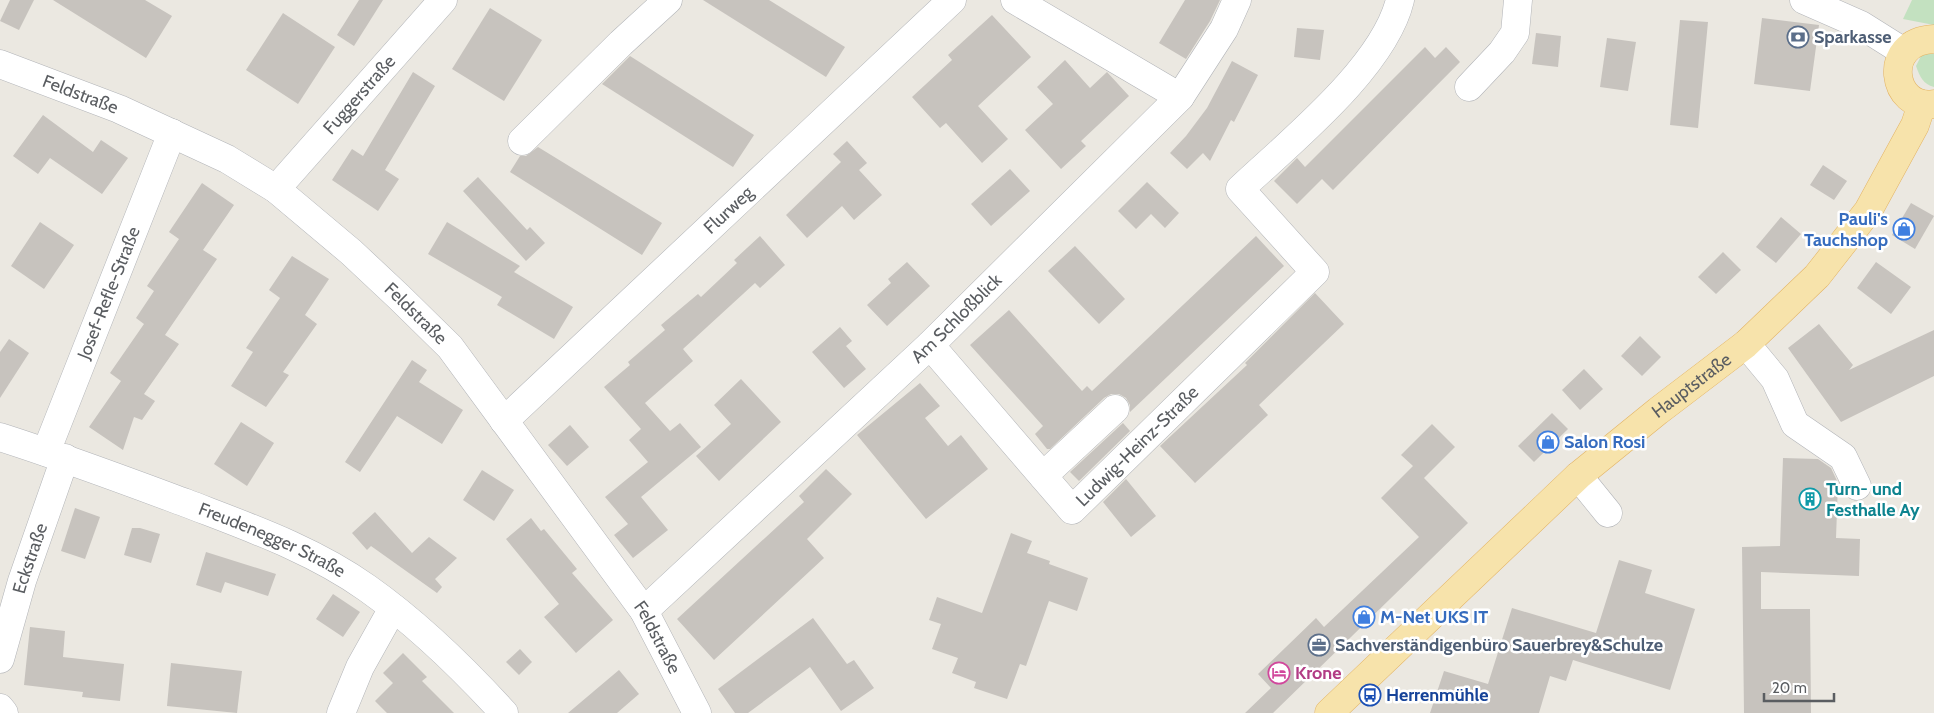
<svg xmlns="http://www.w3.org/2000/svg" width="1934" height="713" font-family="Cabin,sans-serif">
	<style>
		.green { fill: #c3e1c0 }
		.building { fill: #c7c3be }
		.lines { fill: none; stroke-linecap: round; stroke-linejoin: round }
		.minor-casing { stroke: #b2b4b8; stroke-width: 29 }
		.major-casing { stroke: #e3b363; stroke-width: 29 }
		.minor { stroke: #fff; stroke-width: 28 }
		.major { stroke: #f7e3ab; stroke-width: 28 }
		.labels { text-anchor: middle; stroke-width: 5; stroke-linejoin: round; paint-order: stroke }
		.service-label { font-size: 18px; font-weight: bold; fill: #4e5e75; stroke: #fff; text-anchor: start }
		.street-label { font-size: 18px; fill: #5a5d61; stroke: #fff }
		.shop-label { font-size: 18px; font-weight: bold; fill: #366cbe; stroke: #fff; text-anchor: start }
		.culture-label { font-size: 18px; font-weight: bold; fill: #0d838f; stroke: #fff; text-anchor: start }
		.hotel-label { font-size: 18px; font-weight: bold; fill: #b23c85; stroke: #fff; text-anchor: start }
		.transit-label { font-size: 18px; font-weight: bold; fill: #164399; stroke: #fff; text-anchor: start }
	</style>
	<rect width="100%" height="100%" fill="#ebe8e1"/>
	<g class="green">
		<polygon points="1912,0 1934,0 1934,25 1903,19"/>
		<path d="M 1928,53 L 1934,54 L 1934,87 C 1923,84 1920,77 1916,66 L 1921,56 Z"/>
	</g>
	<g class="building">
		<polygon points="10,0 34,0 19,30 0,21"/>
		<polygon points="53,0 145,0 172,16 146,58"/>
		<polygon points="359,0 383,0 354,46 337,35"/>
		<polygon points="703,0 769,0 845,47 826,77"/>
		<polygon points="1185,0 1220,0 1210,21 1186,59 1159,43"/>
		<polygon points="490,8 542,40 504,101 452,69"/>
		<polygon points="283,13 335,47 298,104 246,70"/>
		<polygon points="992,15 1031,57 978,106 1008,139 982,163 946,123 940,128 912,97 952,60 948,55"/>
		<polygon points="1762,18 1819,25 1810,91 1754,84"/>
		<polygon points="1680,20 1708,22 1698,128 1670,125"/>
		<polygon points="1297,28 1324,30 1320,60 1294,57"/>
		<polygon points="1536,33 1561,36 1558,67 1532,64"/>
		<polygon points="1607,38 1636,42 1628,91 1600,87"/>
		<polygon points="1425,47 1435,58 1446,47 1460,62 1333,190 1322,179 1297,204 1274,181 1297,158 1305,167"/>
		<polygon points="630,56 754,135 733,167 602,84"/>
		<polygon points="1065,60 1090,88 1107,72 1129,96 1081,141 1086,146 1061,169 1025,130 1053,104 1037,87"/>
		<polygon points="1232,61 1258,75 1234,122 1231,120 1210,161 1203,153 1187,169 1170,153 1186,136 1207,108"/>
		<polygon points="413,72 435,86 385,170 399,179 378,211 332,180 352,149 363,156"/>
		<polygon points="43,115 93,152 101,140 128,158 102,194 50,158 38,174 13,156"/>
		<polygon points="847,141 867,163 859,170 882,195 854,220 842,206 807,238 786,215 841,162 833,154"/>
		<polygon points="538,147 662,223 642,255 510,172 520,156 526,156"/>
		<polygon points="1823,165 1847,181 1834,200 1810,185"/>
		<polygon points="1010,169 1030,191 991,226 971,204"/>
		<polygon points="478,177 527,230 530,227 545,243 526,261 463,191"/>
		<polygon points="1147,182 1179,213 1165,228 1151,214 1136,229 1118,211"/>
		<polygon points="202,183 234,205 203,250 217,259 165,335 179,344 144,394 155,401 142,420 134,417 123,450 89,427 121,381 110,373 144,324 136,318 154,291 147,286 179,239 169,232"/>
		<polygon points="1911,203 1934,216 1915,249 1892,235"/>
		<polygon points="1781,217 1801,234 1776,263 1756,247"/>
		<polygon points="40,222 74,245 44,289 11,266"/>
		<polygon points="447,222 520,266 514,272 573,307 554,339 497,305 502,297 428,254"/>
		<polygon points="760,236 785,265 760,288 755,283 683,349 693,361 645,403 670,431 680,423 701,447 641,497 668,530 633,558 614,535 628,524 605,497 648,462 629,440 641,429 604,387 630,365 628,362 665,330 661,325 698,294 701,297 737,263 734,260"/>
		<polygon points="1256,236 1284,266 1130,412 1130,405 1126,398 1119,394 1111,394 1104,398 1050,449 1047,449 1035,434 1043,426 970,345 1009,310 1082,391 1087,386 1092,391"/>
		<polygon points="1075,246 1125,299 1099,324 1048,271"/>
		<polygon points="1723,252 1741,270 1716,294 1698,277"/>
		<polygon points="292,256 329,279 305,315 317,324 283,372 289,375 266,407 231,386 253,352 246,348 280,298 269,290"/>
		<polygon points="907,262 930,286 887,326 867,305 891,283 888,279"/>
		<polygon points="1876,262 1911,287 1891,314 1857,288"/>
		<polygon points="1315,293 1344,324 1259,405 1268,415 1195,483 1160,446 1247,365 1245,363"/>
		<polygon points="1819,324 1853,365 1849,370 1934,330 1934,376 1841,422 1788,348"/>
		<polygon points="840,327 852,341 846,346 866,369 844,388 812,352"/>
		<polygon points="1640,336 1661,357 1642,376 1621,356"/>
		<polygon points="9,339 29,353 0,398 0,352"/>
		<polygon points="412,360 427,370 419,382 463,410 442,444 397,416 360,472 345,462"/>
		<polygon points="1584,369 1603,389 1580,410 1562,390"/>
		<polygon points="741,379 781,422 719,481 696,456 731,424 714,405"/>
		<polygon points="920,383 940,406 925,418 948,446 961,435 988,469 926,519 857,435"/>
		<polygon points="1552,413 1568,429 1534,462 1518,446"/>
		<polygon points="241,422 274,443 247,486 214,464"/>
		<polygon points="1123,423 1130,431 1079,481 1070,472"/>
		<polygon points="1432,424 1455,447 1424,478 1468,523 1273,713 1245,713 1271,688 1258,674 1316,618 1324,627 1419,537 1381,498 1413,466 1401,455"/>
		<polygon points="570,425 589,447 567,466 548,445"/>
		<polygon points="1783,458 1818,459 1831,468 1838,483 1836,538 1860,539 1859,576 1761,572 1761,609 1810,609 1811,713 1744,713 1742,547 1780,546"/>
		<polygon points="826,469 852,494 807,539 824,558 714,660 677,619 804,502 799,496"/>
		<polygon points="482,470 514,490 494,521 463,500"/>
		<polygon points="1126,479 1156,516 1131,537 1103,502"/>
		<polygon points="75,508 100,517 85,559 61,551"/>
		<polygon points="375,512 412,553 429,537 457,558 435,579 442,587 437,593 371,546 367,550 352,533"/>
		<polygon points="531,518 541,531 544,529 577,569 572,573 613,620 576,653 544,617 559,604 506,539"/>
		<polygon points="132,528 140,528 160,534 151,563 124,555"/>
		<polygon points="1011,533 1032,541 1027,553 1050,561 1049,564 1088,578 1077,611 1049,601 1026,666 1020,664 1007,699 974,688 976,682 952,673 958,658 932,649 941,624 929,620 937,597 982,613"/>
		<polygon points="206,552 276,574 268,596 225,582 221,593 196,585"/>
		<polygon points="1619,560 1652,570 1645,593 1695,609 1670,690 1573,660 1566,681 1550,676 1539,713 1430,713 1444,671 1488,684 1512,608 1596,633"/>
		<polygon points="333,594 360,612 343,637 316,619"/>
		<polygon points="813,618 847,664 854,660 874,688 841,711 810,667 748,713 735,713 718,689"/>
		<polygon points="30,627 65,631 63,657 124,664 120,701 82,697 83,692 24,685"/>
		<polygon points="520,649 532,662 519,675 506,662"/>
		<polygon points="403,653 427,677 422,681 454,713 387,713 375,701 393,683 383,673"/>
		<polygon points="171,663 242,671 237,713 167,706"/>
		<polygon points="619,670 639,694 617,713 568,713"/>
	</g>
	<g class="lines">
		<g class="minor-casing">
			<g id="minor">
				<polyline points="1015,0 1180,97"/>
				<polyline points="1804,0 1861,25 1904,52"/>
				<path id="s1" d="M 0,64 L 119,109 L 227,159 L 276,189 L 351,252 L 399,297 L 450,347 L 644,611 L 697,713"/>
				<polyline points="1469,87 1502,52 1515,33 1518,0"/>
				<polyline points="522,141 621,43 668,0"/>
				<path id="s2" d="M 276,189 L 443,0"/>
				<polyline points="1746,344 1775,379 1795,424 1843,457 1857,486"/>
				<path id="s3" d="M 930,345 L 1072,510 L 1315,272 L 1240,189 C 1290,142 1384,67 1400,0"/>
				<path id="s4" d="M 504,421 L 952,0"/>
				<path id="s5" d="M 0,437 C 63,457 124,480 186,503 C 248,527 312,549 367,588 C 418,624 462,667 504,713"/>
				<path id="s6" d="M 46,452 L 172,133"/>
				<polyline points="1043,476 1115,409"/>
				<polyline points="1578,476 1608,513"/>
				<path id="s7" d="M 644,611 L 930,345 L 1180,97 L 1224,29 L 1237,0"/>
				<path id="s8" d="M 0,659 L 22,581 L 65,458"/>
				<polyline points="0,708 4,713"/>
				<polyline points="341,713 360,667 393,608"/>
			</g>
		</g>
		<g class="major-casing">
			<g id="major">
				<path d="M 1934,39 C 1880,41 1892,111 1934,104"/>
				<path id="s9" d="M 1329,713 L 1578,476 L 1658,411 L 1746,344 L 1817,276 L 1868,211 L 1915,125 L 1922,104"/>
			</g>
		</g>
		<use href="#minor" class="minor"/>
		<use href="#major" class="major"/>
	</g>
	<defs>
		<g id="bank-ring" transform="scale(1.125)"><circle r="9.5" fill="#fff" stroke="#5c6f8a" stroke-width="1.5"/><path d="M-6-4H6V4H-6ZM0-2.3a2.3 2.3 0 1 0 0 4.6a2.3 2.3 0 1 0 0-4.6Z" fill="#5c6f8a"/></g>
		<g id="shop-ring" transform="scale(1.125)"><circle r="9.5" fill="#fff" stroke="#3f7fe0" stroke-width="1.5"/><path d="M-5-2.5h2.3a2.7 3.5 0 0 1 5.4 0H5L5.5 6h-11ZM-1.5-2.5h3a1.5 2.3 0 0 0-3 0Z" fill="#3f7fe0"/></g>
		<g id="building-ring" transform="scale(1.125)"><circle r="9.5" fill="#fff" stroke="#0f9aa8" stroke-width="1.5"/><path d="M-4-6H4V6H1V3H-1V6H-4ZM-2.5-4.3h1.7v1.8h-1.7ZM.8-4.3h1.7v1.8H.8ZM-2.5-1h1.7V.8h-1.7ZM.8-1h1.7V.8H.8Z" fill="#0f9aa8"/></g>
		<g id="office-ring" transform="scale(1.125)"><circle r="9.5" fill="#fff" stroke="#5c6f8a" stroke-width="1.5"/><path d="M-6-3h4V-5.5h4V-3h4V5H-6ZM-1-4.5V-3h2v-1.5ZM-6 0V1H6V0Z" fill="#5c6f8a"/></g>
		<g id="hotel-ring" transform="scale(1.125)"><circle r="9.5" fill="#fff" stroke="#d1479c" stroke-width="1.5"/><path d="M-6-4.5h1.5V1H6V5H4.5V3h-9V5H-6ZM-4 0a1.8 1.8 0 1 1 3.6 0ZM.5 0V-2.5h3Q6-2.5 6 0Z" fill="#d1479c"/></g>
		<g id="bus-ring" transform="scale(1.125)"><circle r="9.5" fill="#fff" stroke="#1a4fb4" stroke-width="1.5"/><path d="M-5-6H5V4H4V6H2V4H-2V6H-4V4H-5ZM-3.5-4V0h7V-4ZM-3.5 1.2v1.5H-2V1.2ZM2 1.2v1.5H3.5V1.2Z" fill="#1a4fb4"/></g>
	</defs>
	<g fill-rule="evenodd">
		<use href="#bank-ring" x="1798" y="37"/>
		<use href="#shop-ring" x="1904" y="229"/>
		<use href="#shop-ring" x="1548" y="442"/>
		<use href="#building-ring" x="1810" y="499"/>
		<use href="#shop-ring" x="1364" y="617"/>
		<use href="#office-ring" x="1319" y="645"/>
		<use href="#hotel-ring" x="1279" y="673"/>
		<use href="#bus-ring" x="1370" y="695"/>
	</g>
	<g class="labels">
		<g class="service-label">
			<text x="1814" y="43">Sparkasse</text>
			<text x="1335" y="651">Sachverständigenbüro Sauerbrey&amp;Schulze</text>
		</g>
		<g class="street-label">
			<text dy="6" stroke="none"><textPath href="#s1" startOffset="86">Feldstraße</textPath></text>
			<text dy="6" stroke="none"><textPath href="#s2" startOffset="126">Fuggerstraße</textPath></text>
			<text dy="6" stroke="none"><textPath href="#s4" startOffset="308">Flurweg</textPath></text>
			<text dy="6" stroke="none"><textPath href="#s6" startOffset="171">Josef-Refle-Straße</textPath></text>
			<text dy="6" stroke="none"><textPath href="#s1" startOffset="491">Feldstraße</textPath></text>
			<text dy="6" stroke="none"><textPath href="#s7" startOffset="428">Am Schloßblick</textPath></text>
			<text dy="6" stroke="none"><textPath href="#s9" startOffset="489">Hauptstraße</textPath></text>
			<text dy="6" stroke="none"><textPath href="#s3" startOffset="309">Ludwig-Heinz-Straße</textPath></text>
			<text dy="6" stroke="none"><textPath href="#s5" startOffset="291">Freudenegger Straße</textPath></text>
			<text dy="6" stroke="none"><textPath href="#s8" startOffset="105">Eckstraße</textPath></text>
			<text dy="6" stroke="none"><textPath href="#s1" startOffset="896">Feldstraße</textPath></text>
		</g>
		<g class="shop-label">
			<text x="1888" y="225" text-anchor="end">Pauli's<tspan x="1888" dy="21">Tauchshop</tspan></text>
			<text x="1564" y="448">Salon Rosi</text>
			<text x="1380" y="623">M-Net UKS IT</text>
		</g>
		<g class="culture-label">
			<text x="1826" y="495">Turn- und<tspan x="1826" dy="21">Festhalle Ay</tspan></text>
		</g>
		<g class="hotel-label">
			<text x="1295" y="679">Krone</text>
		</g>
		<g class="transit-label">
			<text x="1386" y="701">Herrenmühle</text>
		</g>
	</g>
	<path d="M1764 693v8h70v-8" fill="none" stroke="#5a5d61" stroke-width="2.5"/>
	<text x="1772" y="693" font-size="15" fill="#5a5d61" stroke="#ffffff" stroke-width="4" paint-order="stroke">20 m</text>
</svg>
